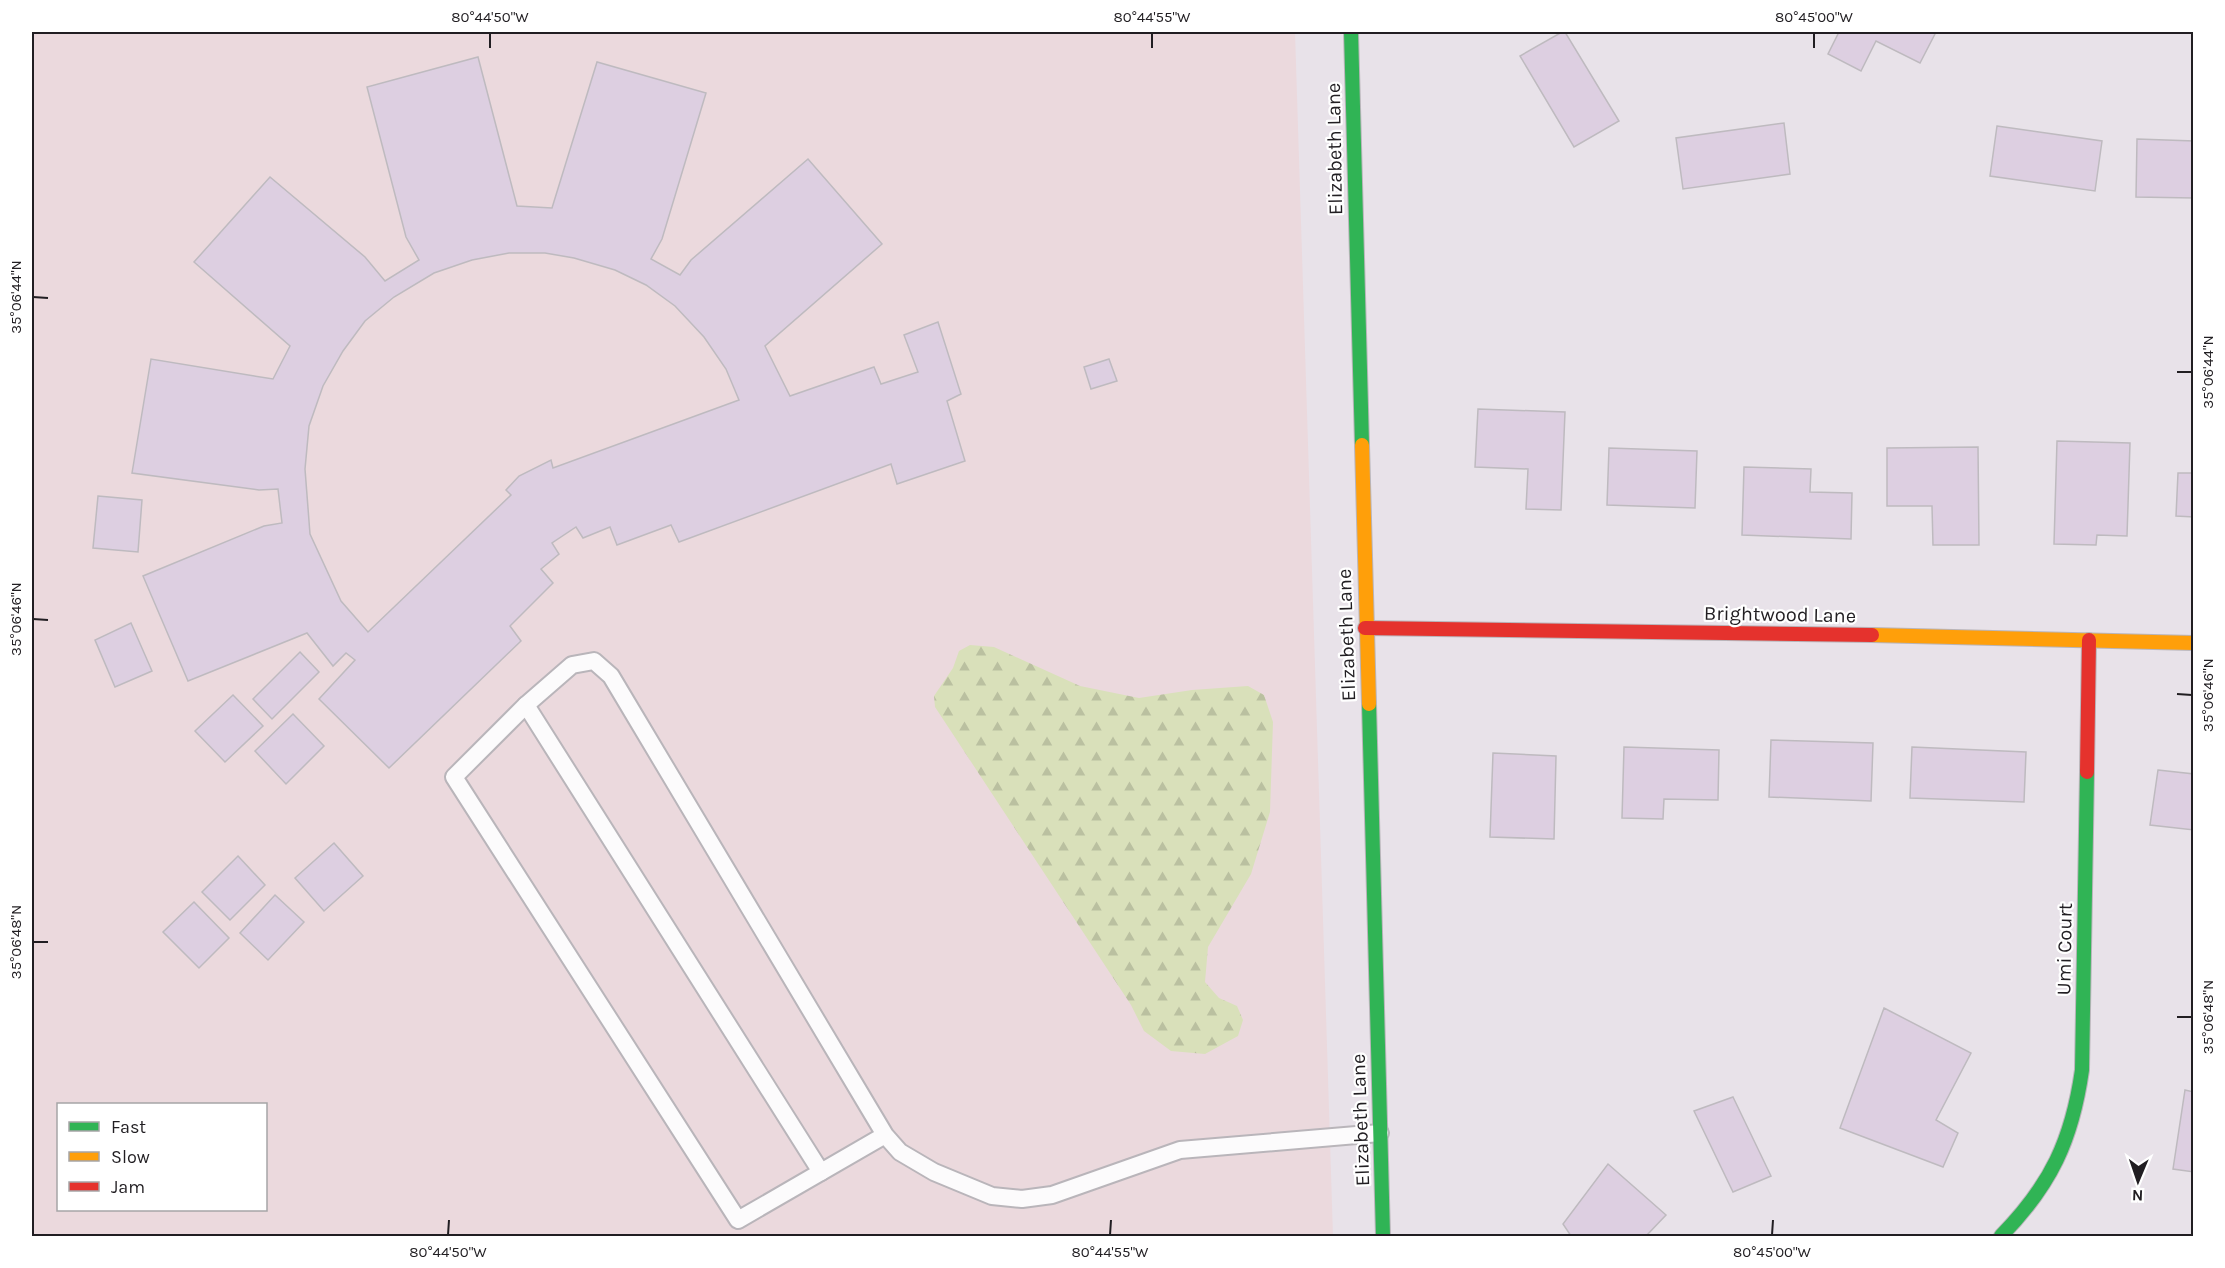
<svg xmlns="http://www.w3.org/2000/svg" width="2225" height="1268" font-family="Karla,sans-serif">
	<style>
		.commercial { fill: #ebd9dd; fill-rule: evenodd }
		.forest { fill: url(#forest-firs) }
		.building { fill: #ddcfe1; stroke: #bebabf; stroke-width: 1.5; fill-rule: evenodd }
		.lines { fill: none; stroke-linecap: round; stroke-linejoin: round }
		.lane-casing { stroke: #b9b5ba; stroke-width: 20 }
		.fast-casing { stroke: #b9b5ba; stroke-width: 16 }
		.slow-casing { stroke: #b9b5ba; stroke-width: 16 }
		.jam-casing { stroke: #b9b5ba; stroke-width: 16 }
		.lane { stroke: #fcfbfc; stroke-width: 16 }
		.fast { stroke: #30b455; stroke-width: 14 }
		.slow { stroke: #ff9f0a; stroke-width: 14 }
		.jam { stroke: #e5322d; stroke-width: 14 }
		.ticks { fill: none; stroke: #211e22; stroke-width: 2 }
		.labels { text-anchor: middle; stroke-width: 4.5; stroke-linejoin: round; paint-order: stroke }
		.street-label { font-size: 20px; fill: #211e22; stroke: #fff }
		.neatline { fill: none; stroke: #211e22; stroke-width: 2 }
		.ticks-label { font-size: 15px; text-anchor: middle; fill: #211e22 }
	</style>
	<defs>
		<pattern id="forest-firs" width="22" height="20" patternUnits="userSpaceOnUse" patternTransform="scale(1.5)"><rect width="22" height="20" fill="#d9e0ba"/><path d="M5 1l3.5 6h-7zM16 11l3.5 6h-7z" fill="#bac0a0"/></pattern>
	</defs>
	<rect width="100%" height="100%" fill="#e8e2e9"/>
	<path class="commercial" d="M 32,32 L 1295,32 L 1333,1236 L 32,1236 ZM 58,1104 L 266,1104 L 266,1210 L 58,1210 Z"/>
	<polygon class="forest" points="970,645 994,647 1080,686 1139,698 1192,690 1248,686 1264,695 1273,722 1270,812 1251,874 1208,947 1205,982 1219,998 1237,1006 1243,1020 1238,1036 1205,1054 1171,1051 1144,1031 1131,1005 935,707 934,696 953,668 959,651"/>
	<g class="building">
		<polygon points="1562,32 1565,32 1619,121 1574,147 1520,56"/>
		<polygon points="1839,32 1936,32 1920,63 1876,41 1861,71 1828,54"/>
		<path d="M 478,57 L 517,206 L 552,208 L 597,62 L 706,93 L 662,239 L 651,259 L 680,275 L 691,260 L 808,159 L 882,244 L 765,346 L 790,396 L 874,367 L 881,384 L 918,372 L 904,335 L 938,322 L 961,394 L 947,401 L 965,461 L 897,484 L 891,464 L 679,542 L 671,525 L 617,545 L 610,527 L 583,538 L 576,527 L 552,543 L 559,554 L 541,569 L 553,583 L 510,626 L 521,641 L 389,768 L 319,699 L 355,660 L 346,653 L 333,666 L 307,633 L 188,681 L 143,576 L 264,526 L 282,523 L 278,489 L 259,490 L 132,473 L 151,359 L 273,379 L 290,346 L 194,262 L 270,177 L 365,257 L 385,281 L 419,260 L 406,237 L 367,87 ZM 509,253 L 545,253 L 574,258 L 615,270 L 646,285 L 675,306 L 704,337 L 726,369 L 739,400 L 553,468 L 551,460 L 519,476 L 506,490 L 511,495 L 368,632 L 341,601 L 310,534 L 305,469 L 309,426 L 323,386 L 343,351 L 365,321 L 394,297 L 434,273 L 472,260 Z"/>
		<polygon points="1784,123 1790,174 1683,189 1676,138"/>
		<polygon points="1997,126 2102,141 2095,191 1990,176"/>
		<polygon points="2137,139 2194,141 2194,198 2136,197"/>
		<polygon points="1109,359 1117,381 1091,389 1084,367"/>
		<polygon points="1478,409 1565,412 1561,510 1526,509 1528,469 1475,467"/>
		<polygon points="2057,441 2130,443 2127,536 2097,535 2096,545 2054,544"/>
		<polygon points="1978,447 1979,545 1933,545 1932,506 1887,506 1887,448"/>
		<polygon points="1609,448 1697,451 1695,508 1607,505"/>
		<polygon points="1744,467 1811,469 1810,492 1852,493 1851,539 1742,535"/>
		<polygon points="2178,473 2194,473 2194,517 2176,516"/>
		<polygon points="98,496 142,500 138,552 93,548"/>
		<polygon points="131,623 152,671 115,687 95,640"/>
		<polygon points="300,652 319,672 272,719 253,699"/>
		<polygon points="233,695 263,726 225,762 195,731"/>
		<polygon points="293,714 324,746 286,784 255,751"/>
		<polygon points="1771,740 1873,743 1871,801 1769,797"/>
		<polygon points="1624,747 1719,750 1718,800 1664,799 1663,819 1622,818"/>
		<polygon points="1912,747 2026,752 2024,802 1910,798"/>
		<polygon points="1493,753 1556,756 1554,839 1490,837"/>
		<polygon points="2158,770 2194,774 2194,830 2150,825"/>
		<polygon points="334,843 363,876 324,911 295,878"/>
		<polygon points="238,856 265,885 230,920 202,892"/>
		<polygon points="275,895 304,922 268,960 240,933"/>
		<polygon points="194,902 229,938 199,968 163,932"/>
		<polygon points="1884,1008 1971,1053 1936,1120 1958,1133 1943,1167 1840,1128"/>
		<polygon points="2185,1090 2194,1092 2194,1172 2173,1169"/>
		<polygon points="1733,1097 1771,1176 1733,1192 1694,1111"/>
		<polygon points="1608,1164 1666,1215 1646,1236 1571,1236 1563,1224"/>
	</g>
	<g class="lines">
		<g class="lane-casing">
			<g id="lane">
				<polyline points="526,705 821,1172"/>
				<polyline points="885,1135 738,1220 454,777 526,705 572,665 594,661 611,676 885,1135 900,1152 934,1172 992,1196 1022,1199 1052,1195 1180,1150 1380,1133"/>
			</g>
		</g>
		<g class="fast-casing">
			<g id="fast">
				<polyline points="1351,32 1362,445"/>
				<polyline points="1369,704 1383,1236"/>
				<path d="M 2001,1236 C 2051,1185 2072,1140 2082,1070 L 2087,772"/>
			</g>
		</g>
		<g class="slow-casing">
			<g id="slow">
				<polyline points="1362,445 1369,704"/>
				<polyline points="1872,635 2194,643"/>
			</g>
		</g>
		<g class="jam-casing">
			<g id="jam">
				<polyline points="1365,628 1872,635"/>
				<polyline points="2087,772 2089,640"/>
			</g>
		</g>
		<use href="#lane" class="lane"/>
		<use href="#fast" class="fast"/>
		<use href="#slow" class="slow"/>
		<use href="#jam" class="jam"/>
	</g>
	<path class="ticks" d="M 490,48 L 490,33M 1152,48 L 1152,33M 1814,48 L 1814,33M 33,297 L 48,298M 2177,372 L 2192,372M 33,619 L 48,620M 2177,694 L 2192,695M 33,942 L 48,942M 2177,1017 L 2192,1017M 448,1235 L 449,1220M 1110,1235 L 1111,1220M 1772,1235 L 1773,1220"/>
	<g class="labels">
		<g class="street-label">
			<text transform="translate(1334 149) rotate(-91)" y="7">Elizabeth Lane</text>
			<text transform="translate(1780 614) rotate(1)" y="7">Brightwood Lane</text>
			<text transform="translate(1346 635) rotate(-92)" y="7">Elizabeth Lane</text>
			<text transform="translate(2064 949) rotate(-89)" y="7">Umi Court</text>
			<text transform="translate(1360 1120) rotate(-92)" y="7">Elizabeth Lane</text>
		</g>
	</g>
	<rect width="2225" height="1268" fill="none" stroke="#ffffff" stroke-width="66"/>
	<rect x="57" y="1103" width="210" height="108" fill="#ffffff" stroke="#a6a5a7" stroke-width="1.5"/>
	<rect x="69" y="1122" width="30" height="9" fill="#30b455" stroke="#a6a5a7" stroke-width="1.5"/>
	<text x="111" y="1133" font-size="18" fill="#211e22">Fast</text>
	<rect x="69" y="1152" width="30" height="9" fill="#ff9f0a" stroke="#a6a5a7" stroke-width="1.5"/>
	<text x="111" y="1163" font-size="18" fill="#211e22">Slow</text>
	<rect x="69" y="1182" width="30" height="9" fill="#e5322d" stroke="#a6a5a7" stroke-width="1.5"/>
	<text x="111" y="1193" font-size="18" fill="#211e22">Jam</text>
	<g transform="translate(2138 1181) rotate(182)" stroke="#ffffff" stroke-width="4.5" paint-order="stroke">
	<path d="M0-4.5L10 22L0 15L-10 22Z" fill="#211e22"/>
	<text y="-9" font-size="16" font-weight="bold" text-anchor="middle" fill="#211e22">N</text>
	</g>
	<rect x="33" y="33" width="2159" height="1202" class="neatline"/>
	<g class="ticks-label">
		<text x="490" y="22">80°44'50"W</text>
		<text x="1152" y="22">80°44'55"W</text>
		<text x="1814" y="22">80°45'00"W</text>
		<text transform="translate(16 297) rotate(-90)" y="5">35°06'44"N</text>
		<text transform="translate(2208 372) rotate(-90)" y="5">35°06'44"N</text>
		<text transform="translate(16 619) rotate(-90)" y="5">35°06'46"N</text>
		<text transform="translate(2208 695) rotate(-90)" y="5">35°06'46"N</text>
		<text transform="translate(16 942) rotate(-90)" y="5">35°06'48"N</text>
		<text transform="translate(2208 1017) rotate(-90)" y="5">35°06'48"N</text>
		<text x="448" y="1257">80°44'50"W</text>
		<text x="1110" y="1257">80°44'55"W</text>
		<text x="1772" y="1257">80°45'00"W</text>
	</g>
</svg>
